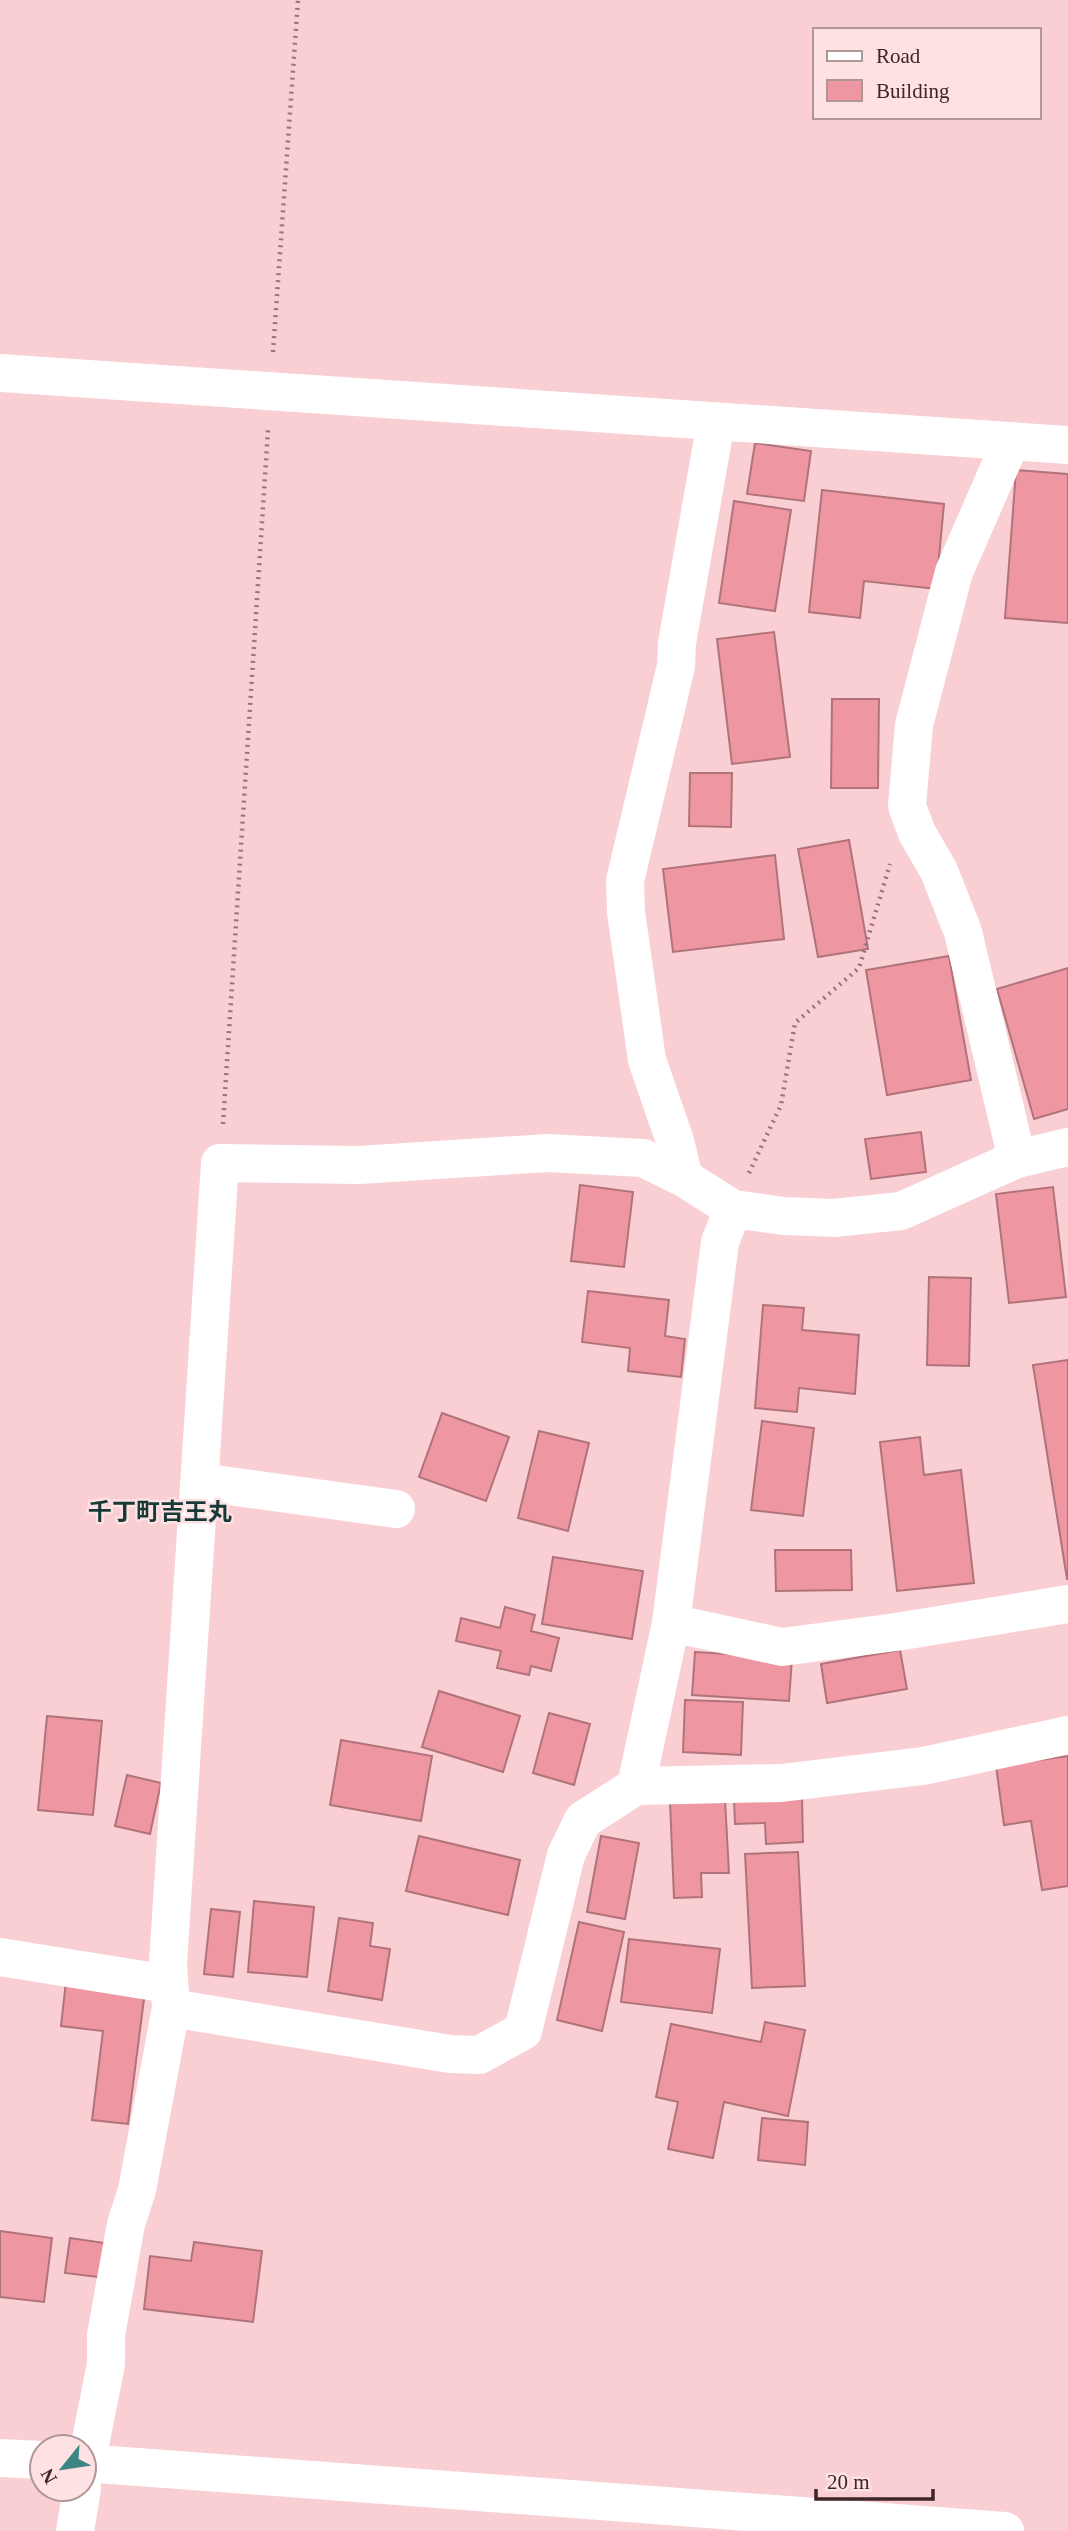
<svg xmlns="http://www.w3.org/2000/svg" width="1068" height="2531" font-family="'Times New Roman','Noto Sans JP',serif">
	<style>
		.building { fill: #ee96a1; stroke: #b1737a; stroke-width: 2 }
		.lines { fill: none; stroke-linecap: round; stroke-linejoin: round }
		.path { stroke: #977679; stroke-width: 4.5; stroke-dasharray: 2 5; stroke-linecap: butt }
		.street { stroke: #fff; stroke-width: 38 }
		.secondary { stroke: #fff; stroke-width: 38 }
		.labels { text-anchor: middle; stroke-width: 5; stroke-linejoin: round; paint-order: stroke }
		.quarter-label { font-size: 24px; font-weight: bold; fill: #173938; stroke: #fde1e3 }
	</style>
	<rect width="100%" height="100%" fill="#f9cfd3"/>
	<g class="building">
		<polygon points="755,443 811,451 804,501 747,494"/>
		<polygon points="1016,470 1068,474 1068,623 1005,618"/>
		<polygon points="822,490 944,504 936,589 864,581 860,618 809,612"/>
		<polygon points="734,501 791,510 775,611 719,603"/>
		<polygon points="774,632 790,757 732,764 717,639"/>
		<polygon points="832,699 879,699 878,788 831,788"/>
		<polygon points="690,773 732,773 731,827 689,826"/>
		<polygon points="849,840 868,949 818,957 798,849"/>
		<polygon points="775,855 784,939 673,952 663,869"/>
		<polygon points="949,956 971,1080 887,1095 866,970"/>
		<polygon points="1068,968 1068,1109 1034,1119 997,989"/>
		<polygon points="921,1132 926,1172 871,1179 865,1139"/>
		<polygon points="580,1185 633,1192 624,1267 571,1261"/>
		<polygon points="1053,1187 1066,1297 1009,1303 996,1194"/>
		<polygon points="929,1277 971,1278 969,1366 927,1365"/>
		<polygon points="588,1291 669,1300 665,1336 685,1339 681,1377 628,1371 630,1348 582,1342"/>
		<polygon points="763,1305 804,1308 802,1330 859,1335 855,1394 799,1388 797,1412 755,1408"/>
		<polygon points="1068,1360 1068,1579 1067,1579 1033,1365"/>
		<polygon points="442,1413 509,1437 486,1501 419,1477"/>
		<polygon points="762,1421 814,1428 803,1516 751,1510"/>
		<polygon points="539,1431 589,1443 568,1531 518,1518"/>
		<polygon points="920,1437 924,1475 961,1470 974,1583 897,1591 880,1442"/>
		<polygon points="775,1550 851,1550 852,1590 776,1591"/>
		<polygon points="553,1557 643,1571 632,1639 542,1624"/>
		<polygon points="505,1607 535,1615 531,1631 559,1638 551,1671 531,1666 529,1675 497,1668 501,1651 456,1641 461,1618 500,1628"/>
		<polygon points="900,1650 907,1689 827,1703 821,1664"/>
		<polygon points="695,1652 792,1658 789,1701 692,1695"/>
		<polygon points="439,1691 520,1716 503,1772 422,1747"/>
		<polygon points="685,1700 743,1702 741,1755 683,1752"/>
		<polygon points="549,1713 590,1724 574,1785 533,1773"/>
		<polygon points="47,1716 102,1721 93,1815 38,1810"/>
		<polygon points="341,1740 432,1756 421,1821 330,1805"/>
		<polygon points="1068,1756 1068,1886 1042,1890 1031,1821 1004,1825 996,1766"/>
		<polygon points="127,1775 161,1783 150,1834 115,1826"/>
		<polygon points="802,1797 803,1842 766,1844 765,1823 735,1824 734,1799"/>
		<polygon points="725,1800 729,1873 701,1873 702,1897 674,1898 670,1802"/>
		<polygon points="419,1836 520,1860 508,1915 406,1891"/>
		<polygon points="601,1836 639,1843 625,1919 587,1912"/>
		<polygon points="798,1852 805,1986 752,1988 745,1854"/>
		<polygon points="254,1901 314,1907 307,1977 248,1972"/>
		<polygon points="211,1909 240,1912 233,1977 204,1974"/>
		<polygon points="339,1918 373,1923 370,1946 390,1949 382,2000 328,1991"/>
		<polygon points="579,1922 624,1932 602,2031 557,2020"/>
		<polygon points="629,1939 720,1949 712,2013 621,2002"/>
		<polygon points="66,1981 145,1991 128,2124 92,2120 103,2031 61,2026"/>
		<polygon points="765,2022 805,2030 788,2116 724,2102 713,2158 668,2149 678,2102 656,2097 671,2024 761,2042"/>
		<polygon points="762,2118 808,2122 805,2165 758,2160"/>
		<polygon points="0,2231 52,2238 44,2302 0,2297"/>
		<polygon points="70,2238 118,2245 114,2279 65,2273"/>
		<polygon points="194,2242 262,2251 253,2322 144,2309 150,2256 191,2261"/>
	</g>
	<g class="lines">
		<g class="path">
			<polyline points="273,352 298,0"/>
			<polyline points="223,1124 268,430"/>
			<polyline points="749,1173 781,1105 795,1023 859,968 890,864"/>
		</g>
		<g class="street">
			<polyline points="0,373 1068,445"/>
			<polyline points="1011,441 954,572 914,725 907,806 917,833 939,871 963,932 1017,1159"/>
			<polyline points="684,1178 675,1141 647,1060 626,912 625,881 676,666 677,643 716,422"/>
			<polyline points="200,1482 396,1509"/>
			<polyline points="671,1623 782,1647 896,1632 1068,1604"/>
			<polyline points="636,1786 781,1783 923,1766 1068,1735"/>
			<polyline points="0,1957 168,1984"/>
			<polyline points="171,2008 450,2054 479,2055 523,2031 566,1855 583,1820 636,1786 671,1623 720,1242 733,1209"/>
			<polyline points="84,2475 106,2364 106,2335 126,2224 137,2190 171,2008 168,1963 220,1163 359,1165 548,1153 643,1158 684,1178 733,1209 784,1216 834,1218 901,1211 1017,1159 1068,1147"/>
			<polyline points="75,2531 82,2489"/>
		</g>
		<g class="secondary">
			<polyline points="0,2458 42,2460"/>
			<polyline points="84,2463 1005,2531"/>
		</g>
	</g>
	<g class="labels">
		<g class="quarter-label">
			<text x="160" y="1520">千丁町吉王丸</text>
		</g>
	</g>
	<rect x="813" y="28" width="228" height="91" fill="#fde1e3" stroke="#b19698" stroke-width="2"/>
	<rect x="827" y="51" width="35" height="10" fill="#ffffff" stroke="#b19698" stroke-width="2"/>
	<text x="876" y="63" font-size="21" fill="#3e2528">Road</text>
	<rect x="827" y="80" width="35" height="21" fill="#ee96a1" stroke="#b19698" stroke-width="2"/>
	<text x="876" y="98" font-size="21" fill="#3e2528">Building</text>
	<g transform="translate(63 2468) rotate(240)"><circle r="33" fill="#fde1e3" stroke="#b19698" stroke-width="2"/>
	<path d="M0-5L12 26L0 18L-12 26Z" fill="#3e8683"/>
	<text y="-10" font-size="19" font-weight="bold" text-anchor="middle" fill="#3e2528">N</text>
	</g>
	<path d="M816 2489v10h117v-10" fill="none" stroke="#3e2528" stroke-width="3.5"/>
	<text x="827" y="2489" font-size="21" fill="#3e2528" stroke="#fde1e3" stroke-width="5" paint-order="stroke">20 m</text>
</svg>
